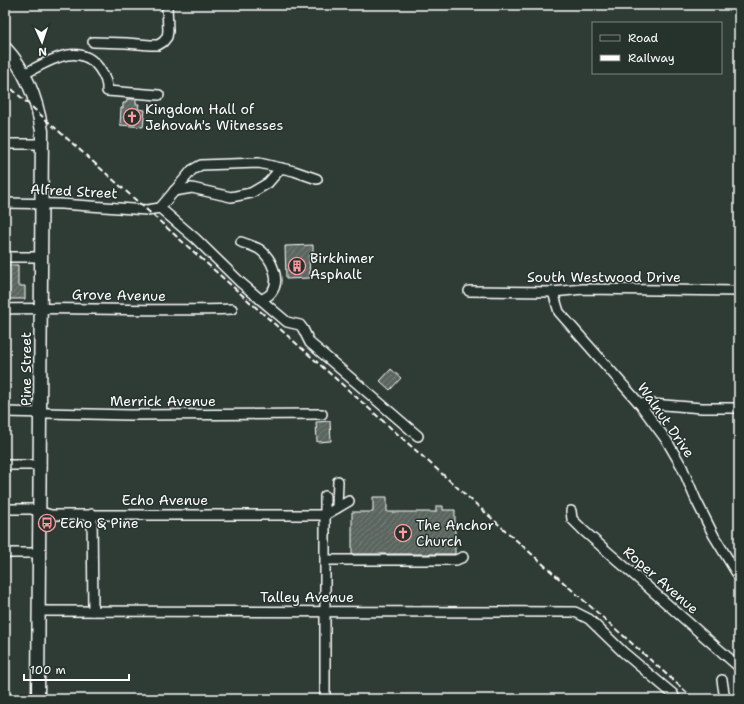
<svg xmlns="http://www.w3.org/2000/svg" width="744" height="704" font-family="'Shantell Sans',sans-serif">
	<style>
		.building { fill: url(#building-hatch); stroke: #fff }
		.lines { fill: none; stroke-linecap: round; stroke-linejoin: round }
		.minor-casing { stroke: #fff; stroke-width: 12 }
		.major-casing { stroke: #fff; stroke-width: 15 }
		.minor { stroke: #26332d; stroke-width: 9 }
		.major { stroke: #26332d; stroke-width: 12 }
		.rail { stroke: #fff; stroke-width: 2; stroke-dasharray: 6 3; stroke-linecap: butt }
		.labels { text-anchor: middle; stroke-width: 3; stroke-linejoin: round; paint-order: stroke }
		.poi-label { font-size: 14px; fill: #fff; stroke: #26332d; text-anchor: start }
		.street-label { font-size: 14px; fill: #fff; stroke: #26332d }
	</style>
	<defs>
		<pattern id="building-hatch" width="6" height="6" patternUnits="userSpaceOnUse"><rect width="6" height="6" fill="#5b6661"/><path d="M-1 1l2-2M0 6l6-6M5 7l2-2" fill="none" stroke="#747d79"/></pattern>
	</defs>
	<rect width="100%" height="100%" fill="#2f3b35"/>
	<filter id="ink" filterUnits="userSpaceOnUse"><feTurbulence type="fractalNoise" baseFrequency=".025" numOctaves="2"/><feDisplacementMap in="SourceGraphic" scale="8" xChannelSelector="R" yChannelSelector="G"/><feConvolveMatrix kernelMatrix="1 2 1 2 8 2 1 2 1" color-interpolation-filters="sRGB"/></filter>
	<g filter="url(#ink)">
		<g class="building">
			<polygon points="127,99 136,99 136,104 139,104 138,109 145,110 143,127 120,125 121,108 123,108 123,103 126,103"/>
			<polygon points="313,245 313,255 309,255 310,278 286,279 285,246"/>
			<polygon points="5,265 18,265 18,286 25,286 25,299 5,299"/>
			<polygon points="391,369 401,378 390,390 380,381"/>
			<polygon points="330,421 331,441 317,442 316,422"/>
			<polygon points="373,497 387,497 387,512 436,512 436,506 443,506 443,510 455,510 455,554 352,554 352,512 373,512"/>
		</g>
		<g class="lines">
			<g class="minor-casing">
				<g id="minor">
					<polyline points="93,42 126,43 150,45 158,45 163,42 167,37 168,31 167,5"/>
					<path d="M 24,74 C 47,62 79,40 99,68 C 104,75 108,82 107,91 L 159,95"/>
					<polyline points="5,144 42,144"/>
					<polyline points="174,191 192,188 231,197 251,193 268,183 281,168"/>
					<polyline points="5,203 61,204 147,210 160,208 196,239 240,282 287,322 300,325 303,329 310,343 323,354 418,436"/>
					<polyline points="160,208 192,170 201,165 259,163 294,171 317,179"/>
					<path d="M 241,242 C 246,244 253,246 259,249 C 271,257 282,280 271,293 C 269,296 264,298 261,300"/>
					<polyline points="5,257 41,257"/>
					<polyline points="469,291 553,292 583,289 739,291"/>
					<polyline points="553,292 559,312 639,403 667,441 682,467 696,500 714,536 739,577"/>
					<path d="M 5,309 C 81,307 156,312 232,309"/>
					<polyline points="639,403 702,408 739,408"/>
					<polyline points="5,412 130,415 322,414"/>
					<polyline points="5,465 41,465"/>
					<polyline points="337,508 338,481"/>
					<polyline points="5,509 31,509 51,515 325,515 349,501"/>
					<polyline points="571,511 572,519 584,531 739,667"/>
					<polyline points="92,514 93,611"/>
					<polyline points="5,553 39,553"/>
					<polyline points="326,560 456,560 463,557"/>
					<polyline points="39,611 575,612 589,619 623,652 673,694 675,699"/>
					<polyline points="722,680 725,699"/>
					<polyline points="325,699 325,496"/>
				</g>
			</g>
			<g class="major-casing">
				<path id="major" d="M 5,48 C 27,71 37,100 42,131 L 38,699"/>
			</g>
			<use href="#minor" class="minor"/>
			<use href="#major" class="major"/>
			<polyline class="rail" points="5,83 694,699"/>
		</g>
	</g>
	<defs>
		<g id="church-ring" transform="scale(0.9)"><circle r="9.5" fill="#26332d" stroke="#ff9aa2" stroke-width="1.5"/><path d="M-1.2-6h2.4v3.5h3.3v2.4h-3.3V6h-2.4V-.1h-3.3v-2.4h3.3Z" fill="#ff9aa2"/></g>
		<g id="building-ring" transform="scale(0.9)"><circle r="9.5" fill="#26332d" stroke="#ff9aa2" stroke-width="1.5"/><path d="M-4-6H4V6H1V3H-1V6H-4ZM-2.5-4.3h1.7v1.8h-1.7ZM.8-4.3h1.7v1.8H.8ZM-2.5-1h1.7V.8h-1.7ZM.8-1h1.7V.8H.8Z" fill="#ff9aa2"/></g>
		<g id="bus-ring" transform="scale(0.9)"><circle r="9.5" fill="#26332d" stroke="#ff9aa2" stroke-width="1.5"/><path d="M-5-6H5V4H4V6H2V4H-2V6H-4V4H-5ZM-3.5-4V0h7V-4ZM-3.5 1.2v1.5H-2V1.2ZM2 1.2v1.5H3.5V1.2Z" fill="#ff9aa2"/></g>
	</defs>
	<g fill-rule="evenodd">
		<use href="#church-ring" x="132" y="117"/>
		<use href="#building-ring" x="297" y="266"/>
		<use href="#bus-ring" x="47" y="523"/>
		<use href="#church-ring" x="403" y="533"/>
	</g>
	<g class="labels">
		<g class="poi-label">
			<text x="145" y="114">Kingdom Hall of<tspan x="145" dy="16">Jehovah's Witnesses</tspan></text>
			<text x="310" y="263">Birkhimer<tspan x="310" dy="16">Asphalt</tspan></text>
			<text x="60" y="528">Echo &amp; Pine</text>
			<text x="416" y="530">The Anchor<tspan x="416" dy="16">Church</tspan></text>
		</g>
		<g class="street-label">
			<text transform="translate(74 191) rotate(3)" y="5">Alfred Street</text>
			<text x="604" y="282">South Westwood Drive</text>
			<text transform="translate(119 295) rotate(1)" y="5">Grove Avenue</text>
			<text transform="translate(26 369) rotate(-90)" y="5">Pine Street</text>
			<text x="163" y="406">Merrick Avenue</text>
			<text transform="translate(666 420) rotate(55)" y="5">Walnut Drive</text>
			<text x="165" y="505">Echo Avenue</text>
			<text transform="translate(661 580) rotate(41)" y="5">Roper Avenue</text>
			<text x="307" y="602">Talley Avenue</text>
		</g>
	</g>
	<rect width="744" height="704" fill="none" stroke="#26332d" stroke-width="20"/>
	<rect x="10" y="10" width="724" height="684" fill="none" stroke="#fff" stroke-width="1.5" filter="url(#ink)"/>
	<rect x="592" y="22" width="130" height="52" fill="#26332d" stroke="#7d8581"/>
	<rect x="600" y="35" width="20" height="6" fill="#26332d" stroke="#7d8581"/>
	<text x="628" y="42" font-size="12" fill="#ffffff">Road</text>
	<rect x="600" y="55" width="20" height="6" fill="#ffffff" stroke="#7d8581"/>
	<text x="628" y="62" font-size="12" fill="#ffffff">Railway</text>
	<g transform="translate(42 42) rotate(177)" stroke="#26332d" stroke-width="3" paint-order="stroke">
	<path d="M0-3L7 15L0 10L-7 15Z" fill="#ffffff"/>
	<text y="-6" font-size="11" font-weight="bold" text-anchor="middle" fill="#ffffff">N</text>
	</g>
	<path d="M24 674v6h105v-6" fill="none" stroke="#ffffff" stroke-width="2"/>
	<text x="30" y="674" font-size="12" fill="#ffffff" stroke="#26332d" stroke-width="3" paint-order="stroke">100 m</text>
</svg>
